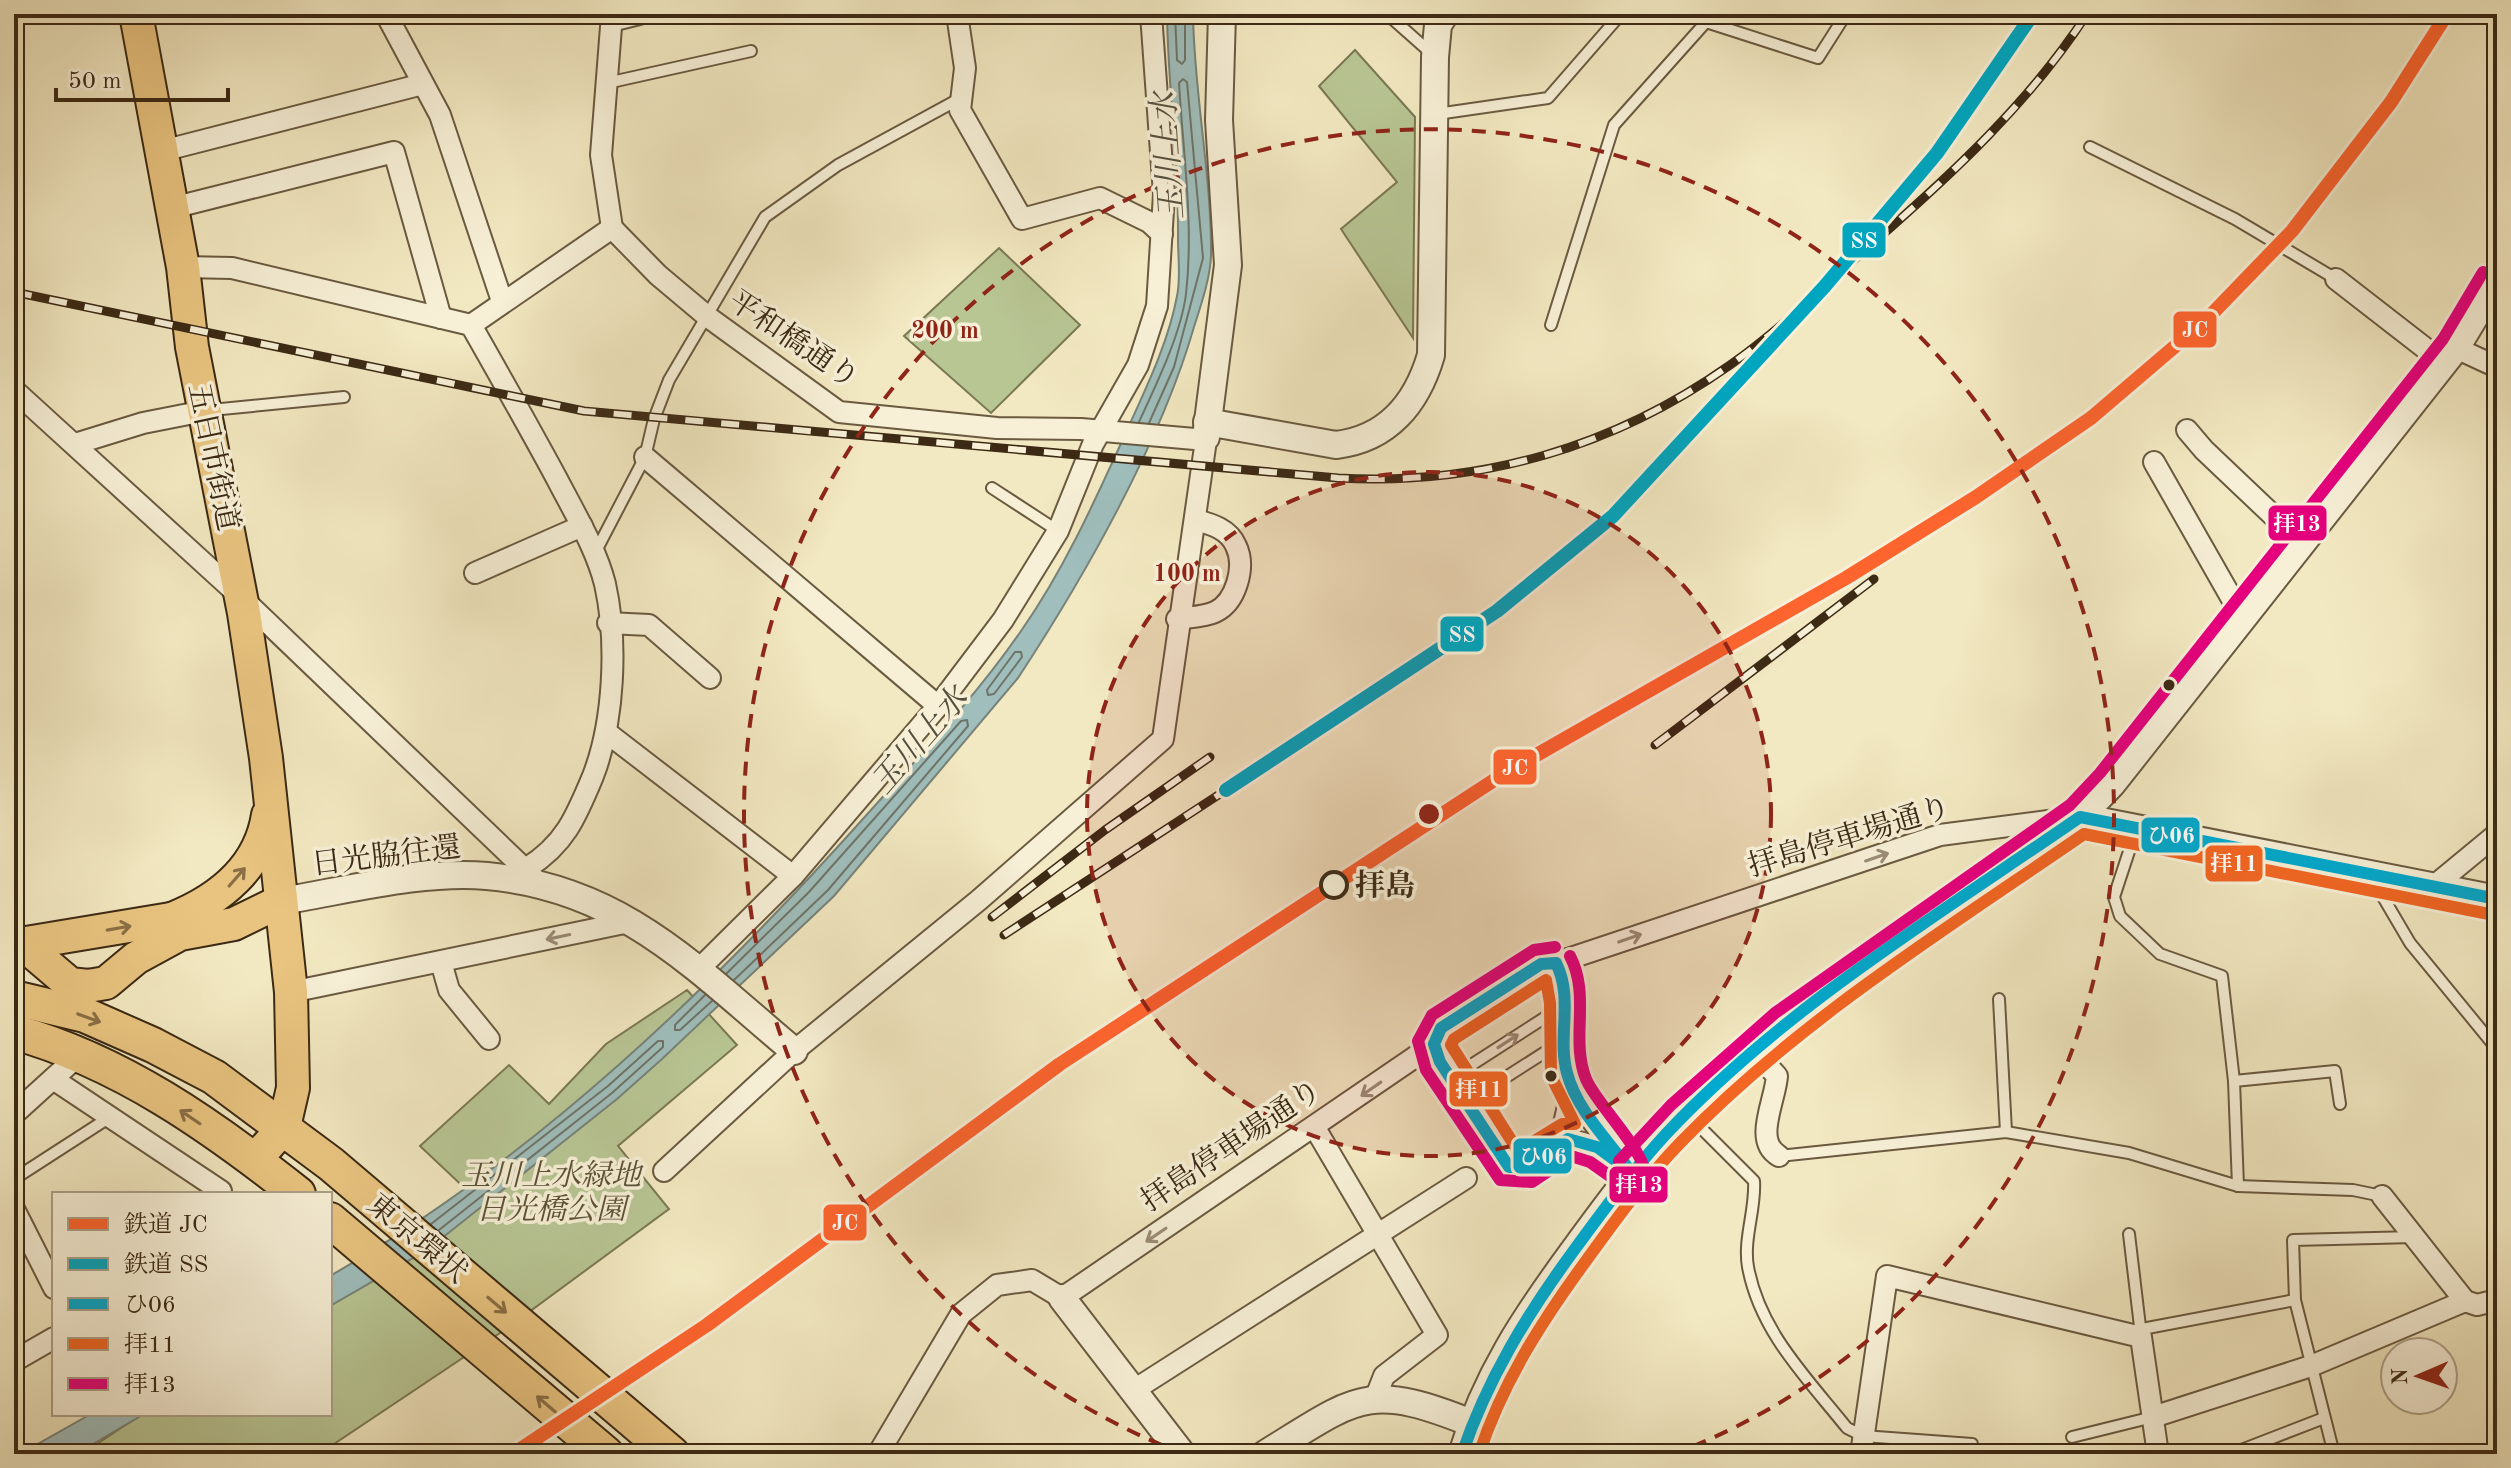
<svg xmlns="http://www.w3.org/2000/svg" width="2511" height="1468" font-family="'Old Standard TT','Noto Serif JP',serif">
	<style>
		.green { fill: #b8c694; stroke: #7a7854; stroke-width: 2 }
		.water { fill: #9fbebc; stroke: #778379; stroke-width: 2 }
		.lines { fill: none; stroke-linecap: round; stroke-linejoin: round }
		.shore { stroke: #6e7468; stroke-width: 2 }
		.service-casing { stroke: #6a5a40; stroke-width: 14 }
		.minor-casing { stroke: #6a5a40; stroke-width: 24 }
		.tertiary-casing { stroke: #6a5a40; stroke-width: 30 }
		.primary-casing { stroke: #3c2a15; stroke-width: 36 }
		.trunk-casing { stroke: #3c2a15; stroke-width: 38 }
		.service { stroke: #f7f0d7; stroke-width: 10 }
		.minor { stroke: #f7f0d7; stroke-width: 20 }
		.tertiary { stroke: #f7f0d7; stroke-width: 26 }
		.primary { stroke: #e9c480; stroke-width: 32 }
		.trunk { stroke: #e9c480; stroke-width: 34 }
		.rail-casing { stroke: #3c2a15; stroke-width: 9 }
		.rail { stroke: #f7f0d7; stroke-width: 6; stroke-dasharray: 18; stroke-linecap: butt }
		.bus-1-casing { stroke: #f7f0d7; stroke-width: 18 }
		.bus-2-casing { stroke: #f7f0d7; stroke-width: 18 }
		.bus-3-casing { stroke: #f7f0d7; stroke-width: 18 }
		.bus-1 { stroke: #00a9ce; stroke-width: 12 }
		.bus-2 { stroke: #f26522; stroke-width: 12 }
		.bus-3 { stroke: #e5007d; stroke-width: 12 }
		.rail-1-casing { stroke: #f7f0d7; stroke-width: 20 }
		.rail-2-casing { stroke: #f7f0d7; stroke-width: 20 }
		.rail-1 { stroke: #fe642e; stroke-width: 14 }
		.rail-2 { stroke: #00a6bf; stroke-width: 14 }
		.oneway { stroke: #9a8d76 }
		.oneway2 { stroke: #8a6f45 }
		.ring { fill: none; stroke: #8f2418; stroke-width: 4; stroke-dasharray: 14 10 }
		.bus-dot { fill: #3c2a15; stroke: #f7f0d7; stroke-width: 3 }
		.stop-dot { fill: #f7f0d7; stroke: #3c2a15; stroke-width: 4 }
		.labels { text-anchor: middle; stroke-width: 7; stroke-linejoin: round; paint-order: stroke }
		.street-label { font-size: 30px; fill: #3c2a15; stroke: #f7f0d7 }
		.stop-label { font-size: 30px; font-weight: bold; fill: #3c2a15; stroke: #f7f0d7; text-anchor: start }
		.park-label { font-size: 30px; font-style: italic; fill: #5b5135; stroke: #f7f0d7 }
		.water-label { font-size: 32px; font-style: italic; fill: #554f3f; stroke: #f7f0d7 }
		.centre { fill: #8f2418; stroke: #f7f0d7; stroke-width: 4 }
		.ring-label { font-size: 24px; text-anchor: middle; font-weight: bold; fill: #8f2418; stroke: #f7f0d7; stroke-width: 7; stroke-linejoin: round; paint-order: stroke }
		.line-badge { stroke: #f7f0d7; stroke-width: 3 }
		.badge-label { font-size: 22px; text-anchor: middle; font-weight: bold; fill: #fff }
	</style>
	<rect width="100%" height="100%" fill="#f2e8c1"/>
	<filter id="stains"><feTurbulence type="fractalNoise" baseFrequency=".0025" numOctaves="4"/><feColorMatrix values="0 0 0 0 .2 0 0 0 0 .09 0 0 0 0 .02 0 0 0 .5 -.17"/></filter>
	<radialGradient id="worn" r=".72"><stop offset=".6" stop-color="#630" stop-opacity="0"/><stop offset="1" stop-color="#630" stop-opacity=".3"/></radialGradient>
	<g class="green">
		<polygon points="1355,50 1415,117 1413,338 1341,229 1397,182 1319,86"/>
		<polygon points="999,248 1080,325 991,413 904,336"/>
		<polygon points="687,990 737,1045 618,1146 669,1209 506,1329 319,1454 82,1454 142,1414 330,1414 330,1289 471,1194 420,1146 509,1065 549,1104 606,1044"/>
	</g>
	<g class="water">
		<path d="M 1167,14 L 1193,14 C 1194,94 1212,177 1211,256 C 1210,279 1201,305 1194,327 C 1160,444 1085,576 1018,678 L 834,896 L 662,1059 L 617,1099 L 427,1250 L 330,1306 L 330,1276 C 536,1158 714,986 871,810 C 923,752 977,695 1021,631 C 1063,571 1093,505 1123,439 C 1143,394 1168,345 1177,296 C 1181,278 1178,258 1178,239 C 1179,164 1168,89 1167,14 Z"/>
		<polygon points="91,1414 144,1414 76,1454 20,1454"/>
	</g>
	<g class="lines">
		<g class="shore">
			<polyline points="1175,14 1177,60 1182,64 1185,60 1185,14"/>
			<path d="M 1139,422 C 1156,385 1181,334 1186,294 C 1194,225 1183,152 1179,83 L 1183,79 L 1187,82 L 1203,258 L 1174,367 L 1149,423"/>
			<polygon points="1015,652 1021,652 1022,657 994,694 988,695 987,690"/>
			<polyline points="726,974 809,892 961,721 967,720 968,726 828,890 734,980"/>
			<polyline points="705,995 675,1025 675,1030 680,1030 712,1001"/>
			<polyline points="431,1224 608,1086 658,1041 663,1041 663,1047 612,1093 439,1230"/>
		</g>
		<g class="service-casing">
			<g id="service">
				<polyline points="1387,14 1431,53"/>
				<polyline points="1697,14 1706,22 1818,58 1846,14"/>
				<polyline points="607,83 751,51"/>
				<polyline points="1437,114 1548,98 1621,14"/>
				<polyline points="2090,147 2235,219 2336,279"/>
				<polyline points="1551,325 1614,125 1706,22"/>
				<polyline points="211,410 344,397"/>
				<polyline points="992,488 1058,531"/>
				<polyline points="596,551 645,457 654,419 669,380 765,217 838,165 961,98"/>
				<polyline points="2136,830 2114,897 2120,916 2160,954 2222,976 2234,1081 2238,1186"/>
				<polyline points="2373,880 2410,943 2497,1049"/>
				<polyline points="1999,999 2006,1132"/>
				<polyline points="1451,1078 1566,1004"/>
				<polyline points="2234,1081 2335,1071 2340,1104"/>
				<polyline points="1467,1102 1564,1040"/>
				<path d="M 1705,1132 L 1754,1181 C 1756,1209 1743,1239 1748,1267 C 1760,1332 1807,1378 1847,1428 L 1863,1436 L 1972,1444 L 1974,1454"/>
				<polyline points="1779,1156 2006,1132 2129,1153 2238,1186 2353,1190 2382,1196"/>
				<polyline points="14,1179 110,1117"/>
				<polyline points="2129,1234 2141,1335"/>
				<polyline points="2295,1300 2334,1454"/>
				<polyline points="2142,1329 2295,1300 2293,1240 2415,1237"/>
				<polyline points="2072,1437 2153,1417"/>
				<polyline points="2231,1454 2324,1418"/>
			</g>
		</g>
		<g class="minor-casing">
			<g id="minor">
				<polyline points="386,14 440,115 502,301"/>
				<polyline points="612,14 601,155 612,228"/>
				<polyline points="957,14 965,68 960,110 1022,219 1100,198 1149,222 1162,234"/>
				<polyline points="611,21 639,14"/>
				<polyline points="162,151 423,84"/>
				<polyline points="172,208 394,152 441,318"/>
				<polyline points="612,228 658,275 708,317 839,412 997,428 1081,429 1206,440 1163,739 979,900 794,1051 664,1171"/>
				<path d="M 183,267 L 232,268 L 471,325 C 500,376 529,427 557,479 C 574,512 596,548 605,584 C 618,642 614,722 593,776 C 576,817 565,844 527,868"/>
				<polyline points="2336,279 2430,352 2456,348 2497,367"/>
				<polyline points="471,325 612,228"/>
				<polyline points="14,390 242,598 533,877"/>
				<polyline points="2187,430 2204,450 2303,544"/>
				<polyline points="75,444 143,423 204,411"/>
				<polyline points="645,457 938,706"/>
				<polyline points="2154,462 2244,620"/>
				<polyline points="475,573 582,526"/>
				<path d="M 1177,619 C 1189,617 1204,617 1215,612 C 1236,602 1246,567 1236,546 C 1229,529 1211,524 1196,520"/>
				<polyline points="608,623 649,625 710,678"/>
				<polyline points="606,732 793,876"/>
				<polyline points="2434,886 2497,834"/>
				<polyline points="441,962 449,990 489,1039"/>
				<path d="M 1556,963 C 1578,996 1557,1037 1567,1073 C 1576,1108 1611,1142 1631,1172 L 1597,1147 L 1568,1139 L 1527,1167 L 1509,1167 L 1440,1062 L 1434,1044 L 1441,1028 L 1541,964 Z"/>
				<polyline points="1556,963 1940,835 2078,817"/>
				<polyline points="700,968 793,876 938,706 1003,620 1058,531 1093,444 1138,365 1157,306 1164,194 1151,14"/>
				<polyline points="291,992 634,921"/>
				<path d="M 1754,1051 L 1777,1076 C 1775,1102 1753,1141 1779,1156"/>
				<polyline points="53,1079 221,1191 215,1194"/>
				<polyline points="14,1114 79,1055"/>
				<polyline points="1315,1128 1437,1335 1384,1376 1375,1399"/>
				<polyline points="1552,1149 1563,1128 1572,1089"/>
				<polyline points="2382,1196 2465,1301 2477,1305 2497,1300"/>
				<polyline points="14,1209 54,1288"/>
				<polyline points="14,1361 54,1338"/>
				<polyline points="1134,1390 1466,1178"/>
				<polyline points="2153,1417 2311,1366 2465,1301"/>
				<polyline points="878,1454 961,1314 997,1285 1032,1280 1062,1298 1434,1044"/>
				<polyline points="1861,1454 1887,1276 2141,1337 2158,1454"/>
			</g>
		</g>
		<g class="tertiary-casing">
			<g id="tertiary">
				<path d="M 1207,422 L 1336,445 C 1388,439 1417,403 1431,355 L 1435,57 L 1438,25 L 1445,14"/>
				<polyline points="1206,437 1228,265 1219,120 1222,14"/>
				<polyline points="2080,817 2497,899"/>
				<path d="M 281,901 C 344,891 423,870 487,876 C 622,888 696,969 794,1051"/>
				<polyline points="1062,1298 1182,1454"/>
				<path d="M 1265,1454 C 1356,1398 1367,1381 1471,1423"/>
				<path d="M 1462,1454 C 1485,1377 1525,1317 1572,1253 C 1607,1205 1641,1158 1683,1117 C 1800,1000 1945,912 2080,817 L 2112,784 L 2456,348 L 2497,280"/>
			</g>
		</g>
		<g class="primary-casing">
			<g id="primary">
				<polyline points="136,14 183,267 192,347 244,613 266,758 291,992 293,1088 284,1127 255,1160"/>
				<path d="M 172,919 C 219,900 260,868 268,815"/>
				<polyline points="23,944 70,984 88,986 106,983 136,958 180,934 234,924 281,901"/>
				<polyline points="14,945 195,915"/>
			</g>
		</g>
		<g class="trunk-casing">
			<g id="trunk">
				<polyline points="14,998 85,1015 153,1045 214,1077 331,1164 672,1454"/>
				<path d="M 14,1032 C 120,1061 212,1126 298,1194"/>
				<polyline points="330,1220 606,1454"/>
			</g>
		</g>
		<use href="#service" class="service"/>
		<use href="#minor" class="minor"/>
		<use href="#tertiary" class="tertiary"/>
		<use href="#primary" class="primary"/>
		<use href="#trunk" class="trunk"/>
		<g class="rail-casing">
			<g id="rail">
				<path d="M 14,292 L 584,411 L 1338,478 C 1481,486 1614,447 1730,365 C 1781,329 1827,284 1873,243 C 1951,175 2030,102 2087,14"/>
				<polyline points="1655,745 1874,579"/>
				<polyline points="992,917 1105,830 1210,757"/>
				<polyline points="1004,935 1226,790"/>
			</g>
		</g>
		<use href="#rail" class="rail"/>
		<g class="bus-1-casing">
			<g id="bus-1">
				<path d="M 1556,963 C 1574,999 1557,1036 1567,1073 C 1577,1111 1609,1141 1631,1172 L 1597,1147 L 1568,1139 L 1527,1167 L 1509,1167 L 1440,1062 L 1434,1044 L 1441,1028 L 1541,964 Z"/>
				<path d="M 1462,1454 C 1487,1380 1526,1316 1572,1253 C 1602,1212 1632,1171 1666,1134 C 1785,1007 1938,915 2080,817 L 2497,899"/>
			</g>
		</g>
		<g class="bus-2-casing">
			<g id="bus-2">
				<polygon points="1546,980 1550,1003 1551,1076 1575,1124 1562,1124 1518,1151 1451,1045 1454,1039"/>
				<path d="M 1479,1454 C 1502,1384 1540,1324 1583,1265 C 1614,1222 1645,1179 1681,1142 C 1799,1020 1945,930 2084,834 L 2494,915"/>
			</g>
		</g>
		<g class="bus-3-casing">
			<g id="bus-3">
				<path d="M 1555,947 L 1534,950 L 1432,1015 L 1418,1041 L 1426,1070 L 1500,1180 L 1532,1182 L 1571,1156 L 1590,1162 L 1624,1186 L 1635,1188 L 1645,1179 C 1651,1157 1596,1104 1586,1079 C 1570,1039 1591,996 1570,956"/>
				<polyline points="1619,1161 1671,1105 1775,1013 2070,805 2100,773 2443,339 2483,272"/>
			</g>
		</g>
		<use href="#bus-1" class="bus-1"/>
		<use href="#bus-2" class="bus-2"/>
		<use href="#bus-3" class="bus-3"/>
		<g class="rail-1-casing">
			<polyline id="rail-1" points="513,1454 707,1325 1060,1064 1505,773 1846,578 1976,497 2091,418 2207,319 2292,231 2391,102 2447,14"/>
		</g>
		<g class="rail-2-casing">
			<polyline id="rail-2" points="1226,790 1497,611 1613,516 1825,286 1937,153 2033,14"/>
		</g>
		<use href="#rail-1" class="rail-1"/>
		<use href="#rail-2" class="rail-2"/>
	</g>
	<defs><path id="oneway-shaft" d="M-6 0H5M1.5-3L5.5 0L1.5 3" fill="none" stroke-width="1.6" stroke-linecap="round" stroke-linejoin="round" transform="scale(2)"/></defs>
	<g class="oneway">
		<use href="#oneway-shaft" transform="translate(1877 857) rotate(-19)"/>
		<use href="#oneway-shaft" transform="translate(558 937) rotate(168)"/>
		<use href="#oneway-shaft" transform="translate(1630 938) rotate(-19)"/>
		<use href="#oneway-shaft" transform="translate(1508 1041) rotate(-33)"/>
		<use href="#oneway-shaft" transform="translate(1371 1089) rotate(145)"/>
		<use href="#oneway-shaft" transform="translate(1156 1235) rotate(146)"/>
	</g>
	<g class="oneway2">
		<use href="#oneway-shaft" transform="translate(237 877) rotate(-49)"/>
		<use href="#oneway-shaft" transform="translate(119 928) rotate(-10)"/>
		<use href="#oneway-shaft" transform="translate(89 1018) rotate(20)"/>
		<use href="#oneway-shaft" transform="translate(190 1117) rotate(-146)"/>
		<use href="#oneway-shaft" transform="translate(497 1305) rotate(40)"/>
		<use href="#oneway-shaft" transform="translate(546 1404) rotate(-140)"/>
	</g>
	<circle cx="1429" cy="814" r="342" fill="#8f2418" fill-opacity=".12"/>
	<g class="ring">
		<circle cx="1429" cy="814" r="342"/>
		<path d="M1184 1454A685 685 0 1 1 1674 1454"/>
	</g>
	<g class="bus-dot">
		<circle cx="2169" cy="685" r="7"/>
		<circle cx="1551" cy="1076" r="7"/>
	</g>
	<circle class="stop-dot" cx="1334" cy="885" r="13"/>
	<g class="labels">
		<g class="street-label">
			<text transform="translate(794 339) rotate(34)" y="10">平和橋通り</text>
			<text transform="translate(214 457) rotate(78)" y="10">五日市街道</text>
			<text transform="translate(1849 836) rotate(-17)" y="10">拝島停車場通り</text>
			<text transform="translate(386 855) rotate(-7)" y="10">日光脇往還</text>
			<text transform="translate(1231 1145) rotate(-34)" y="10">拝島停車場通り</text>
			<text transform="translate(418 1238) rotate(40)" y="10">東京環状</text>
		</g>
		<g class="stop-label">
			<text x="1355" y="895">拝島</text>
		</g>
		<g class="park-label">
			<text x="551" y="1185">玉川上水緑地<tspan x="551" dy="34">日光橋公園</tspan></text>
		</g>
		<g class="water-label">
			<text transform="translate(1167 156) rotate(-94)" y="11">玉川上水</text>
			<text transform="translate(919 740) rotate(-49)" y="11">玉川上水</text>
		</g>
	</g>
	<circle cx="1429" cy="814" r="12" class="centre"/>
	<g class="ring-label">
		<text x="945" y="338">200 m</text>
		<text x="1187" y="581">100 m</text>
	</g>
	<g class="line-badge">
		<rect x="1841" y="221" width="46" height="38" rx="8" fill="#00a6bf"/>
		<rect x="2172" y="310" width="46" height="39" rx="8" fill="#fe642e"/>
		<rect x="2267" y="504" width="61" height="38" rx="8" fill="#e5007d"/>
		<rect x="1439" y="615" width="46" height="38" rx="8" fill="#00a6bf"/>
		<rect x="1492" y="748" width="46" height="38" rx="8" fill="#fe642e"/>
		<rect x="2140" y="816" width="61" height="38" rx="8" fill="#00a9ce"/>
		<rect x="2204" y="844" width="60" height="39" rx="8" fill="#f26522"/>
		<rect x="1448" y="1070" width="61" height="38" rx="8" fill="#f26522"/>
		<rect x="1512" y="1137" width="61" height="38" rx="8" fill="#00a9ce"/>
		<rect x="1608" y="1165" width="61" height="39" rx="8" fill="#e5007d"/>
		<rect x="822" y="1203" width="46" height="39" rx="8" fill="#fe642e"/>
	</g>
	<g class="badge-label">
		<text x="1864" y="248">SS</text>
		<text x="2195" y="337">JC</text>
		<text x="2297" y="531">拝13</text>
		<text x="1462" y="642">SS</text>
		<text x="1515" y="775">JC</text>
		<text x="2171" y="843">ひ06</text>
		<text x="2234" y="871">拝11</text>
		<text x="1479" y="1097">拝11</text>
		<text x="1543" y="1164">ひ06</text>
		<text x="1639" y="1192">拝13</text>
		<text x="845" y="1230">JC</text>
	</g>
	<rect width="2511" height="1468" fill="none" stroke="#f2e8c1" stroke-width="48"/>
	<rect x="16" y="16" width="2479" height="1436" fill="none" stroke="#3c2a15" stroke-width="4"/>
	<rect x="24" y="24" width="2463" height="1420" fill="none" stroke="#3c2a15" stroke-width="2"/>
	<rect x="52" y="1192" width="280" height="224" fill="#f7f0d7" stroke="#aca189" stroke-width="2"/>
	<rect x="68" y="1218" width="40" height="12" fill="#fe642e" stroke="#aca189" stroke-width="2"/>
	<text x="124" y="1232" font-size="24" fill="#3c2a15">鉄道 JC</text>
	<rect x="68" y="1258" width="40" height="12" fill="#00a6bf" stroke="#aca189" stroke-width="2"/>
	<text x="124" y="1272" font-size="24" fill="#3c2a15">鉄道 SS</text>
	<rect x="68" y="1298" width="40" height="12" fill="#00a9ce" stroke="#aca189" stroke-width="2"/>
	<text x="124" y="1312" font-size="24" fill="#3c2a15">ひ06</text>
	<rect x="68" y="1338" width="40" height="12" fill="#f26522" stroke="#aca189" stroke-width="2"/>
	<text x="124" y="1352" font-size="24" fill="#3c2a15">拝11</text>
	<rect x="68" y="1378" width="40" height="12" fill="#e5007d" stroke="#aca189" stroke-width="2"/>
	<text x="124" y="1392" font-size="24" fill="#3c2a15">拝13</text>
	<g transform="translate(2419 1376) rotate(268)"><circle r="38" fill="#f7f0d7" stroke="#aca189" stroke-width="2"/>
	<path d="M0-6L14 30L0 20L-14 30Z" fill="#8f2418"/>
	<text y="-12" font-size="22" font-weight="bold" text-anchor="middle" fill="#3c2a15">N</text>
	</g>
	<path d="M56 88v12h172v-12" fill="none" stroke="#3c2a15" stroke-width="4"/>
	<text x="68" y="88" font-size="24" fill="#3c2a15" stroke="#f7f0d7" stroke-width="6" paint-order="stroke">50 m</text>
	<rect width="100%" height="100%" filter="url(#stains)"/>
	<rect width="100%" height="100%" fill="url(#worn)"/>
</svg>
